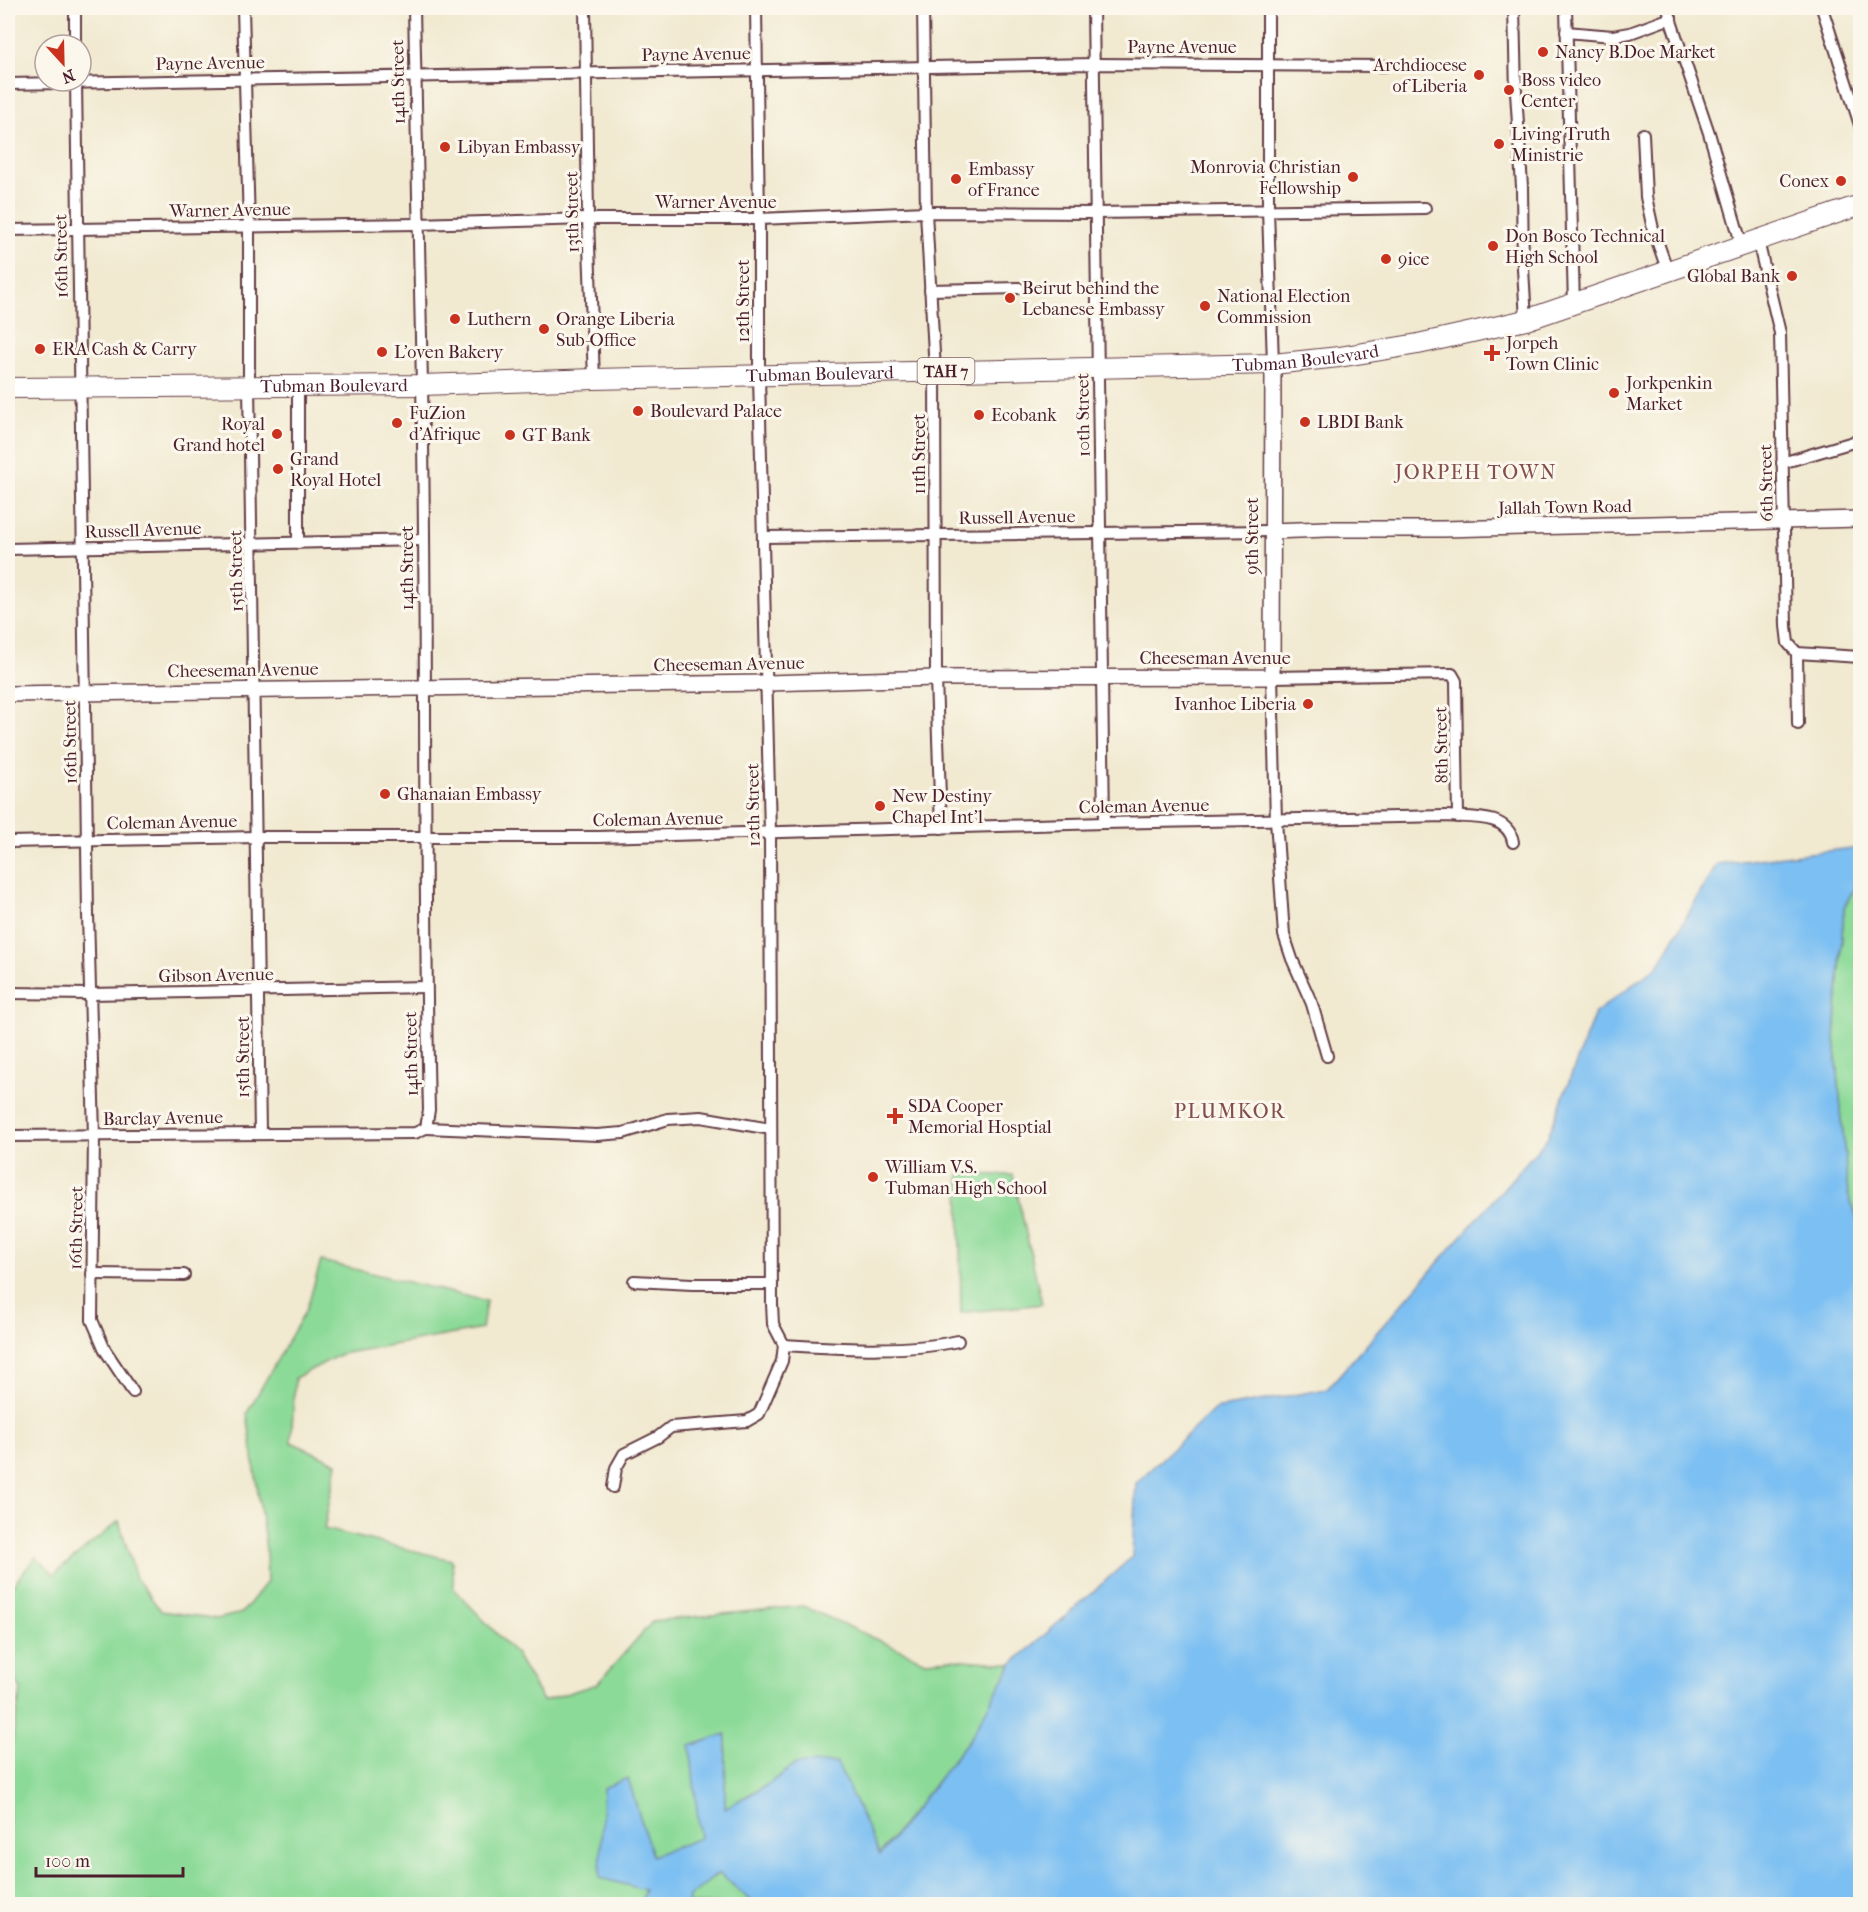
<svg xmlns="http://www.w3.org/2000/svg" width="1868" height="1912" font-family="'IM FELL French Canon',serif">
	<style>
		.green { fill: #8cda98; stroke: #6b7c62; stroke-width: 1.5 }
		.water { fill: #7cbff2; stroke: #636f8e; stroke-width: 1.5 }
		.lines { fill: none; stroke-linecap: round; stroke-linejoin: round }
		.street-casing { stroke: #633d44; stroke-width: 14 }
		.secondary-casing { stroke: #633d44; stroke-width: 18 }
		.highway-casing { stroke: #633d44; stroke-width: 22 }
		.street { stroke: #fff; stroke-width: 10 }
		.secondary { stroke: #fff; stroke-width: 15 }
		.highway { stroke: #fff; stroke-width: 20 }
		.poi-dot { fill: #c8321e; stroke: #fbf7ec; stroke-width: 2 }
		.labels { text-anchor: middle; stroke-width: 6; stroke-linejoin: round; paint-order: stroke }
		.shield { fill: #fbf7ec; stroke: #7f6065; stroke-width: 1.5 }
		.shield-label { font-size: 16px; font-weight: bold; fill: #4a1f2b }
		.street-label { font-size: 18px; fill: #4a1f2b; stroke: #fbf7ec }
		.poi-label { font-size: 18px; fill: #4a1f2b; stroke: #fbf7ec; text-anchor: start }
		.neighbourhood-label { font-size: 20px; letter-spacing: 1.5px; fill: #834f4c; stroke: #fbf7ec }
	</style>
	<rect width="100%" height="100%" fill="#fbf7ec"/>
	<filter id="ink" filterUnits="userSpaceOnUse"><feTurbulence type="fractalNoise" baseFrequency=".0167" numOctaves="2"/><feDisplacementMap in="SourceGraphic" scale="12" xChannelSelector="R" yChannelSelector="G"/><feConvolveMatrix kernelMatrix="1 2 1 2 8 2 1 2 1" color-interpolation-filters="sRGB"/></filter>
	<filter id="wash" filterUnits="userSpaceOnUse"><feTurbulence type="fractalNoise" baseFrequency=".008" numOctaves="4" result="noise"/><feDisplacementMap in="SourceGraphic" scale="24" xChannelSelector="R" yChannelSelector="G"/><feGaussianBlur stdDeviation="1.35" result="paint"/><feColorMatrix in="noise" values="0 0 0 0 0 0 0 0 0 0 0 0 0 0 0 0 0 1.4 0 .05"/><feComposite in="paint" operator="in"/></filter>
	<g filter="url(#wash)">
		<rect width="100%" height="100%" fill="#f1e9d0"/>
		<g class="green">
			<polygon points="1860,878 1860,1226 1848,1194 1835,1037 1844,907"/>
			<polygon points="959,1174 1013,1175 1042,1304 961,1313"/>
			<polygon points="321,1261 486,1301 482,1329 341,1354 295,1378 291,1442 337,1463 324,1529 452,1560 454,1589 515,1653 543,1701 597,1684 653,1621 803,1606 925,1661 951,1659 1012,1664 971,1737 879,1855 796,1764 767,1785 725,1808 719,1873 755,1904 8,1904 8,1746 12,1743 21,1690 8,1667 8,1591 36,1557 54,1574 119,1521 136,1578 161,1611 217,1619 242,1613 267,1582 266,1550 247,1413 307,1308"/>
		</g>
		<polygon class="water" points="1860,847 1860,878 1844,907 1835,1037 1848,1194 1860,1226 1860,1904 755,1904 719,1873 689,1897 689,1904 640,1904 645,1890 600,1878 603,1788 628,1778 652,1856 700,1838 690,1746 726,1734 725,1808 767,1785 796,1764 837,1763 880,1855 971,1737 1012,1664 1132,1557 1136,1483 1215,1409 1327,1389 1547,1139 1595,1013 1658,966 1717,864"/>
	</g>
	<g filter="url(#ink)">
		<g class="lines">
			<g class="street-casing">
				<g id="street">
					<polyline points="75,8 75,45"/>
					<polyline points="243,8 249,226 249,385 260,1133"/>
					<path d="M 414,8 C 416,133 420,259 422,384 C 427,626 423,868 429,1110 L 426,1128"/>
					<polyline points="585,8 588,219 594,379"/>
					<polyline points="923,8 926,212 935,371 936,678 941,828"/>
					<polyline points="1093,8 1104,823"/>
					<polyline points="1268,8 1268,209 1273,364"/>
					<polyline points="1514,8 1516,92 1522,187 1523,269 1526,320"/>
					<polyline points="1566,8 1574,305"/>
					<polyline points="1668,8 1672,24 1709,133 1742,246"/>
					<polyline points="1822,8 1860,125"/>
					<polyline points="1566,32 1613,36 1630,33 1671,18"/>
					<polyline points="76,81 88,914 94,1136 92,1320 105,1350 133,1392"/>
					<polyline points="8,84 1094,64 1385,66"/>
					<polyline points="1643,134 1646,197 1653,229 1668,272"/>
					<polyline points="8,230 417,224 588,219 759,219 926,212 1096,213 1425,208"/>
					<polyline points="1758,241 1780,333 1786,626 1788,643 1797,653 1798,724"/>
					<polyline points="930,290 1019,288"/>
					<polyline points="298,385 298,543"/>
					<polyline points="1782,463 1860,440"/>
					<polyline points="764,537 1271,531"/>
					<polyline points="8,549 423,540"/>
					<polyline points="1797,653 1860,657"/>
					<path d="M 8,842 L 257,837 L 598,837 L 1104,823 L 1447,816 C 1470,818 1508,813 1513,842"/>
					<polyline points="8,993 91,994 426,987"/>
					<polyline points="1327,1056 1312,1004 1292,959 1284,935 1276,820 1272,677 1452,674 1456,681 1458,817"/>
					<polyline points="426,1128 597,1135 623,1133 668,1119 701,1117 771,1129"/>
					<polyline points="8,1136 415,1133 426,1128"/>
					<polyline points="92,1274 184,1275"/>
					<polyline points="634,1281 692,1284 772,1284"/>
					<path d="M 784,1345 C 838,1348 904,1353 958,1341"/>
					<polyline points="613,1487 616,1468 624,1454 658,1437 671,1427 747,1421 759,1414 782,1361 784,1345 773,1324 772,1304 770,833 759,376 759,219 756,8"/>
				</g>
			</g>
			<g class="secondary-casing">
				<g id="secondary">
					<polyline points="1271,531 1327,529 1443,529 1860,519"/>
					<polyline points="8,694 767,683 936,678 1272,677 1273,364"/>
				</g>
			</g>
			<g class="highway-casing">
				<g id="highway">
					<path id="s1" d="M 8,388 L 422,385 L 594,379 L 1273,364 L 1339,357 L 1418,344 L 1526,320 L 1860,205"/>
				</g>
			</g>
			<use href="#street" class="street"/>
			<use href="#secondary" class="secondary"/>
			<use href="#highway" class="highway"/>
		</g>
	</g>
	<g class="poi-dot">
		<circle cx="1543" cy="52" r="6"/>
		<circle cx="1479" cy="75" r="6"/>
		<circle cx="1509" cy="90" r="6"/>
		<circle cx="1499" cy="144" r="6"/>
		<circle cx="445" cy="147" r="6"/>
		<circle cx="1353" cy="177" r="6"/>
		<circle cx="956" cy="179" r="6"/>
		<circle cx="1841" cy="181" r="6"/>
		<circle cx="1493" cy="246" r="6"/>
		<circle cx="1386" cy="259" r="6"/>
		<circle cx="1792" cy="276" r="6"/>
		<circle cx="1010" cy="298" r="6"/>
		<circle cx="1205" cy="306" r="6"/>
		<circle cx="455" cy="319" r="6"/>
		<circle cx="544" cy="329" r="6"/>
		<circle cx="40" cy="349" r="6"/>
		<circle cx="382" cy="352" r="6"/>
		<path d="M1489 344h6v6h6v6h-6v6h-6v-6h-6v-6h6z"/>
		<circle cx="1614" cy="393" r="6"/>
		<circle cx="638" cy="411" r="6"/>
		<circle cx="979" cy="415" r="6"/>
		<circle cx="1305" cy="422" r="6"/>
		<circle cx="397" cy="423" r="6"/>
		<circle cx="277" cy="434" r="6"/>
		<circle cx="510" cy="435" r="6"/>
		<circle cx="278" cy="469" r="6"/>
		<circle cx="1308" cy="704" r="6"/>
		<circle cx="385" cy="794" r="6"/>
		<circle cx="880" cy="806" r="6"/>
		<path d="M892 1107h6v6h6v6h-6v6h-6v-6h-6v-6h6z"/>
		<circle cx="873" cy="1177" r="6"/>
	</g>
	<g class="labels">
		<rect class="shield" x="917.5" y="358" width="57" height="26" rx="4.5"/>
		<g class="shield-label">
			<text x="946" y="377">TAH 7</text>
		</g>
		<g class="street-label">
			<text x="1182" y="53">Payne Avenue</text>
			<text transform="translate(696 54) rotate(-1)" y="6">Payne Avenue</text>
			<text transform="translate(210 63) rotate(-1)" y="6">Payne Avenue</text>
			<text transform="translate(398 82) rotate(-91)" y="6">14th Street</text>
			<text x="716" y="208">Warner Avenue</text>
			<text transform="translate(230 210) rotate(-1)" y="6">Warner Avenue</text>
			<text transform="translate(572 212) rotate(-91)" y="6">13th Street</text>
			<text transform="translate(61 256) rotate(-91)" y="6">16th Street</text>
			<text transform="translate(743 301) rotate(-90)" y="6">12th Street</text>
			<text dy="6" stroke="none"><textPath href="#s1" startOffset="1298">Tubman Boulevard</textPath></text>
			<text dy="6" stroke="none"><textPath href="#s1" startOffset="812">Tubman Boulevard</textPath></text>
			<text dy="6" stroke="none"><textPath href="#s1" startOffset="326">Tubman Boulevard</textPath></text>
			<text transform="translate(1083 415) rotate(-91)" y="6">10th Street</text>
			<text transform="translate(919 454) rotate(-90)" y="6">11th Street</text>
			<text transform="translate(1766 483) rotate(-91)" y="6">6th Street</text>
			<text transform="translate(1565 507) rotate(-1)" y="6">Jallah Town Road</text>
			<text transform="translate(1017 517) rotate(-1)" y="6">Russell Avenue</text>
			<text transform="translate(143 530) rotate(-2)" y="6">Russell Avenue</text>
			<text transform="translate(1252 536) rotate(-90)" y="6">9th Street</text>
			<text transform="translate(407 568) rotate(-90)" y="6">14th Street</text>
			<text transform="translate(236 571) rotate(-91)" y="6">15th Street</text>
			<text x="1215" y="664">Cheeseman Avenue</text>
			<text transform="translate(729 664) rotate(-1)" y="6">Cheeseman Avenue</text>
			<text transform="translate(243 670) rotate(-1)" y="6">Cheeseman Avenue</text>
			<text transform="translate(70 742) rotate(-91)" y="6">16th Street</text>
			<text transform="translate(1441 745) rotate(-91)" y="6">8th Street</text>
			<text transform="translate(753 805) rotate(-91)" y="6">12th Street</text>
			<text transform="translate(1144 806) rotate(-1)" y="6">Coleman Avenue</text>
			<text transform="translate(658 819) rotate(-1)" y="6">Coleman Avenue</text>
			<text transform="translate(172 822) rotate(-1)" y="6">Coleman Avenue</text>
			<text transform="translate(216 975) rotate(-1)" y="6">Gibson Avenue</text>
			<text transform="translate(411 1054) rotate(-91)" y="6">14th Street</text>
			<text transform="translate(243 1057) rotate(-90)" y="6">15th Street</text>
			<text transform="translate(163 1118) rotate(-1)" y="6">Barclay Avenue</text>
			<text transform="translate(76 1228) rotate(-89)" y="6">16th Street</text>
		</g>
		<g class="poi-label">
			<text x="1555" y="58">Nancy B.Doe Market</text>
			<text x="1467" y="71" text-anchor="end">Archdiocese<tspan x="1467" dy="21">of Liberia</tspan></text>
			<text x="1521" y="86">Boss video<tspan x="1521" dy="21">Center</tspan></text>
			<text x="1511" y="140">Living Truth<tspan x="1511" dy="21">Ministrie</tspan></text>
			<text x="457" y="153">Libyan Embassy</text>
			<text x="1341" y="173" text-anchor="end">Monrovia Christian<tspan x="1341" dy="21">Fellowship</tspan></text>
			<text x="968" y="175">Embassy<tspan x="968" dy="21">of France</tspan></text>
			<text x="1829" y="187" text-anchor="end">Conex</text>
			<text x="1505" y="242">Don Bosco Technical<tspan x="1505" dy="21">High School</tspan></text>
			<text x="1398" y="265">9ice</text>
			<text x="1780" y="282" text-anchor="end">Global Bank</text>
			<text x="1022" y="294">Beirut behind the<tspan x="1022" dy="21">Lebanese Embassy</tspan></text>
			<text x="1217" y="302">National Election<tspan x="1217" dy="21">Commission</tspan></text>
			<text x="467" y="325">Luthern</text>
			<text x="556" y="325">Orange Liberia<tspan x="556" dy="21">Sub-Office</tspan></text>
			<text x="1506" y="349">Jorpeh<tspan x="1506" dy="21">Town Clinic</tspan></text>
			<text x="52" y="355">ERA Cash &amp; Carry</text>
			<text x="394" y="358">L'oven Bakery</text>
			<text x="1626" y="389">Jorkpenkin<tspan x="1626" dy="21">Market</tspan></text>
			<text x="650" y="417">Boulevard Palace</text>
			<text x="409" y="419">FuZion<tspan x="409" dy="21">d'Afrique</tspan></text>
			<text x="991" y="421">Ecobank</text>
			<text x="1317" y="428">LBDI Bank</text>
			<text x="265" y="430" text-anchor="end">Royal<tspan x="265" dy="21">Grand hotel</tspan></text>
			<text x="522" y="441">GT Bank</text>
			<text x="290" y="465">Grand<tspan x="290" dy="21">Royal Hotel</tspan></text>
			<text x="1296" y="710" text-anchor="end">Ivanhoe Liberia</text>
			<text x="397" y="800">Ghanaian Embassy</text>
			<text x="892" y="802">New Destiny<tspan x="892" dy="21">Chapel Int'l</tspan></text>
			<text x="908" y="1112">SDA Cooper<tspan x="908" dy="21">Memorial Hosptial</tspan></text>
			<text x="885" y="1173">William V.S.<tspan x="885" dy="21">Tubman High School</tspan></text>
		</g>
		<g class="neighbourhood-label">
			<text x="1476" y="479">JORPEH TOWN</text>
			<text x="1230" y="1118">PLUMKOR</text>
		</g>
	</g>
	<rect width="1868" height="1912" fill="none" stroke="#fbf7ec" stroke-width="30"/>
	<g transform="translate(63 63) rotate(158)"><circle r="28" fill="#fbf7ec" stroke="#b4a19f" stroke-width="1.5"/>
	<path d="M0-4.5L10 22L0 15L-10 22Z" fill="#c8321e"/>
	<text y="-9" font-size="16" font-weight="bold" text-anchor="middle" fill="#4a1f2b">N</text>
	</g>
	<path d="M36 1867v9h147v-9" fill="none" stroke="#4a1f2b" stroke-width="3"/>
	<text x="45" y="1867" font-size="18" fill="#4a1f2b" stroke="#fbf7ec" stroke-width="4.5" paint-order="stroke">100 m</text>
</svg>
